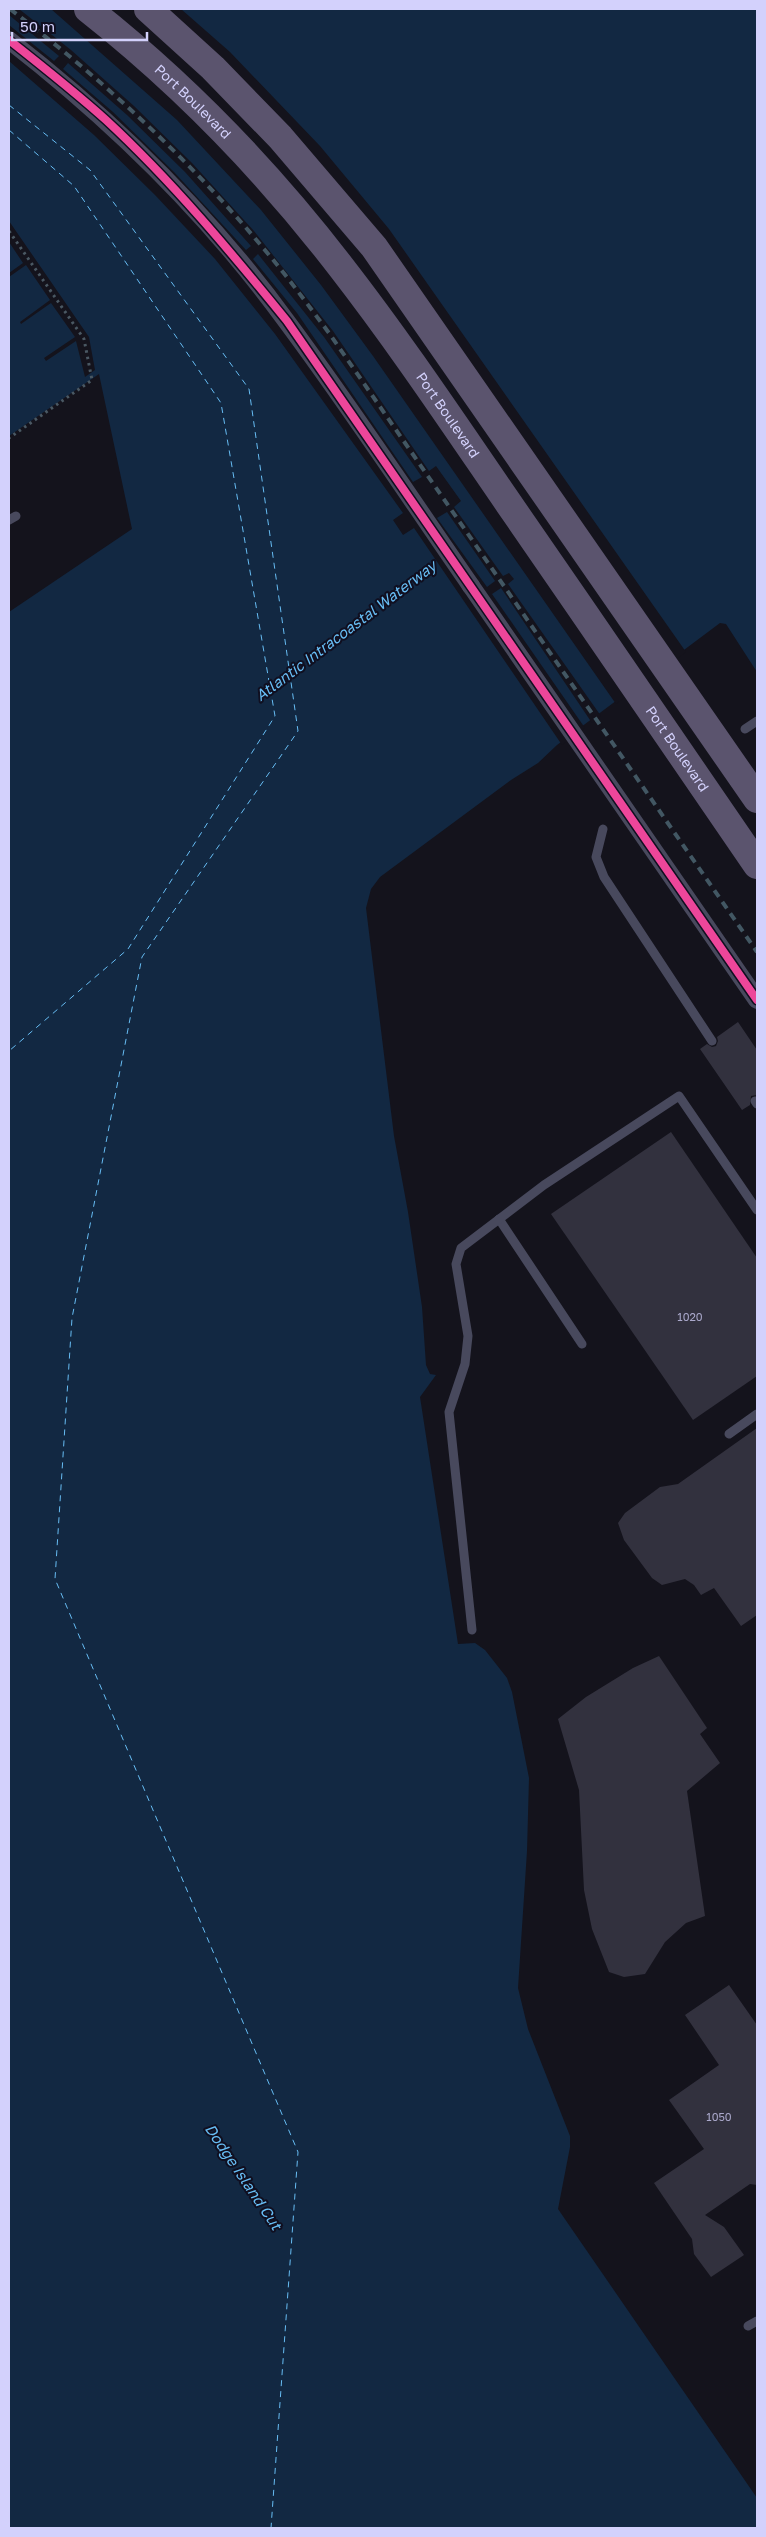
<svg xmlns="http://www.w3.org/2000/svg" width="766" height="2537" font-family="'Golos Text',sans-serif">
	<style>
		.water { fill: #122842 }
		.pier { fill: #14131c; fill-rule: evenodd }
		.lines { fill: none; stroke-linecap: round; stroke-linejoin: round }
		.ferry { stroke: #67bdf4; stroke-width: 1; stroke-dasharray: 6 5; stroke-linecap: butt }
		.building { fill: #32313e }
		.path { stroke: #4a5863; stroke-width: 3; stroke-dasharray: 2.5 4; stroke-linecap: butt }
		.service { stroke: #48495d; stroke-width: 9 }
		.minor { stroke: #48495d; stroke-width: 18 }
		.rail { stroke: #425763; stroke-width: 4; stroke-dasharray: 8 6; stroke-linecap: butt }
		.minor-bridge { stroke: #48495d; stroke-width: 18 }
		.primary-bridge { stroke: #5b546e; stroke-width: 28 }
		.cycleway-casing { stroke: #100f20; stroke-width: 11 }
		.cycleway { stroke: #ed469a; stroke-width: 8 }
		.labels { text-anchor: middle; stroke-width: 4; stroke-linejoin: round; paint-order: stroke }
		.number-label { font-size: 11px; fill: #aba9cc }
		.street-label { font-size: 14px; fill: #d3d1fc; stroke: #100f20 }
		.water-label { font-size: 15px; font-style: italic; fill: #67bdf4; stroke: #100f20 }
	</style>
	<rect width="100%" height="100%" fill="#14131c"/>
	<polygon class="water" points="9,9 757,9 757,672 726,624 720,623 557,745 538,763 511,780 380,877 371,889 366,908 394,1136 408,1212 422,1307 426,1365 430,1374 436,1375 420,1397 458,1644 475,1643 485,1650 507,1678 512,1692 529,1778 527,1851 518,1988 528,2029 570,2136 570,2147 558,2209 757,2498 757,2528 9,2528 9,612 132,529 99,374 9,436"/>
	<g class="pier">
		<path d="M 9,9 L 19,9 L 71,50 L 134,106 L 192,163 L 254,231 L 333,331 L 429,471 L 436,466 L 461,501 L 454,507 L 503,576 L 509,573 L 514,579 L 508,584 L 601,716 L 592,723 L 501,588 L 492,594 L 585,728 L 562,745 L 414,528 L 403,535 L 393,520 L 403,513 L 275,334 L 215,259 L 155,195 L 94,135 L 9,61 L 9,25 L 54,61 L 59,56 L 9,15 ZM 68,63 L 127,115 L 185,172 L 251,246 L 246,250 L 174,172 L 113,112 L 63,69 ZM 258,254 L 324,337 L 422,477 L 413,482 L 297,313 L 253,259 ZM 447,512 L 495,581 L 487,587 L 437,518 Z"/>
		<polygon points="51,9 181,9 230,52 320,146 389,229 686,652 616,704 373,356 321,285 261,210 177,120"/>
		<polygon points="9,221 89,337 95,370 85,377 76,341 46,361 44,358 75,337 51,303 21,324 20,322 50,300 26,265 9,277 9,273 23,263 9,242"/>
	</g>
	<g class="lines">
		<g class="ferry">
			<polyline points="9,105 90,170 249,389 298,731 142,957 72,1318 55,1579 298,2152 271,2528"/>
			<polyline points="9,130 74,186 221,403 275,716 128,949 9,1051"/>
		</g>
	</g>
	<g class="building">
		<polygon points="738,1022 757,1050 757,1095 751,1096 750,1105 742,1110 700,1049 707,1044 712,1047 716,1046 718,1041 717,1037"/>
		<polygon points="671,1132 757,1258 757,1376 693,1420 551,1214"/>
		<polygon points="757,1428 757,1615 741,1626 714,1588 701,1595 694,1585 685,1579 662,1585 652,1578 624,1540 618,1523 625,1513 660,1487 678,1484"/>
		<polygon points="659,1656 707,1728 700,1734 720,1763 687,1791 705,1916 686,1923 665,1942 645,1974 624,1977 609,1972 592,1929 584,1890 579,1790 558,1719 586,1697 633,1668"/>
		<polygon points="729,1985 757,2025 757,2185 750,2184 705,2215 724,2227 744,2255 711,2277 694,2254 692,2239 654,2183 704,2149 669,2100 719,2065 685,2015"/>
	</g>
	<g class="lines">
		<polyline class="path" points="9,231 84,339 92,380 9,438"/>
		<g class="service">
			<polyline points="9,520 16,516"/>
			<polyline points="745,729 757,721"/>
			<polyline points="603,829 596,857 604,877 712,1041"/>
			<polyline points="755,1101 757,1104"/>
			<polyline points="499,1219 582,1344"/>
			<polyline points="729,1434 757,1414"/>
			<polyline points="472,1630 449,1412 465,1364 468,1336 456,1264 461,1248 544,1185 679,1096 757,1210"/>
			<polyline points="748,2326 757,2321"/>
		</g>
		<path class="minor" d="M 9,40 C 112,120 210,216 287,322 C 351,408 410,498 471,586"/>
		<path class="rail" d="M 10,9 C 102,79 190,160 264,249 C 287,276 308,305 329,333 L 757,952"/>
		<polyline class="minor-bridge" points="471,586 757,1000"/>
		<g class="primary-bridge">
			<path id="s1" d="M 88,9 C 182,83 268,172 341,267 C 400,343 454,424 509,504 C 592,624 674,744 757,865"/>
			<polyline points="148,9 213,68 280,137 374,247 757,799"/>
		</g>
		<g class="cycleway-casing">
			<path id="cycleway" d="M 9,40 C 42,66 75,92 106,120 C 172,181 230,251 287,321 L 757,1000"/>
		</g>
		<use href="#cycleway" class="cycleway"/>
	</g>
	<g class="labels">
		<g class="number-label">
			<text x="690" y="1321">1020</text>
			<text x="719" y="2121">1050</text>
		</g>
		<g class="street-label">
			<text dy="5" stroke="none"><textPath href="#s1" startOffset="140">Port Boulevard</textPath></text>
			<text dy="5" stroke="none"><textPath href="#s1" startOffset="545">Port Boulevard</textPath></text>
			<text dy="5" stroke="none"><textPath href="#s1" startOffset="950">Port Boulevard</textPath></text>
		</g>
		<g class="water-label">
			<text transform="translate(346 631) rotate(-37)" y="5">Atlantic Intracoastal Waterway</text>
			<text transform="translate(243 2177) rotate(56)" y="5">Dodge Island Cut</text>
		</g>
	</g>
	<rect width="766" height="2537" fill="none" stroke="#d3d1fc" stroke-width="20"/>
	<path d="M12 32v8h135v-8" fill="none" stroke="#d3d1fc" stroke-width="2.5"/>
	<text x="20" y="32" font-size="15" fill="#d3d1fc" stroke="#100f20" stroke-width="4" paint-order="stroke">50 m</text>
</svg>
